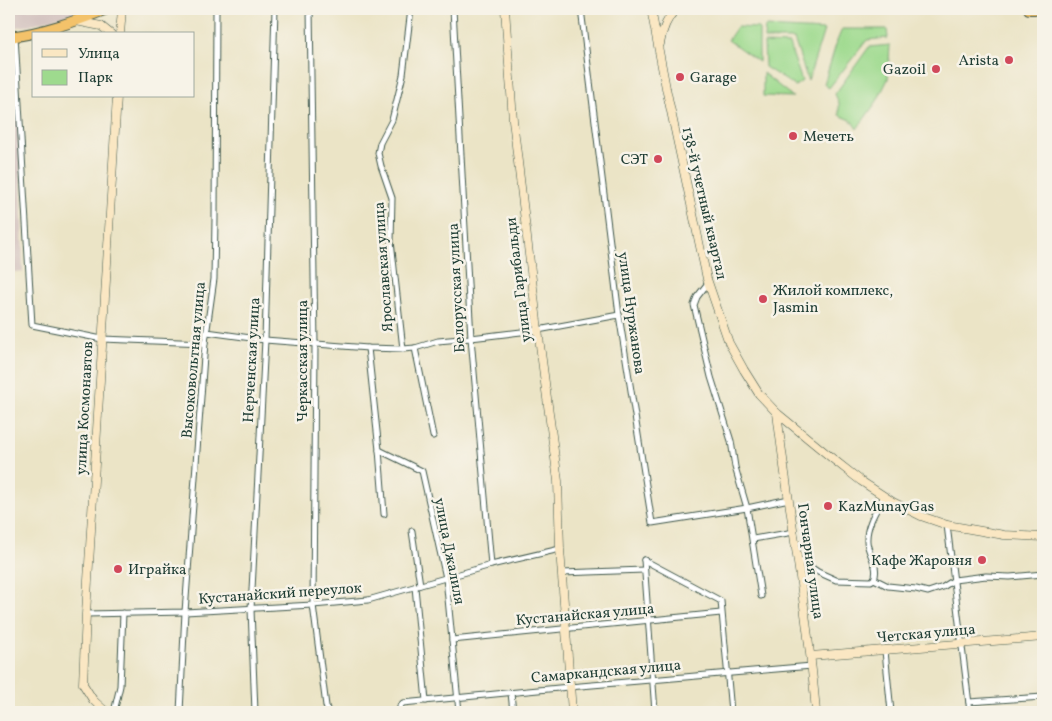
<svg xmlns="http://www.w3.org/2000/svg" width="1052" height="721" font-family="Vollkorn,serif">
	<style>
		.industrial { fill: #d1c0bd }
		.green { fill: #9eda8e; stroke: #5e8c61 }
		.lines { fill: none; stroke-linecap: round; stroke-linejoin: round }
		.street-casing { stroke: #3e564a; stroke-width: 7 }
		.secondary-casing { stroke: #3e564a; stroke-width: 9 }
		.highway-casing { stroke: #3e564a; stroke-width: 12 }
		.street { stroke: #fff; stroke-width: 5 }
		.secondary { stroke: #fae7c3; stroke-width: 8 }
		.highway { stroke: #f3c26a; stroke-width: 10 }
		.poi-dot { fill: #d1495b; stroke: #f7f3e8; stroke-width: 2 }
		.labels { text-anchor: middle; stroke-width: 5; stroke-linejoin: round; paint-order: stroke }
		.poi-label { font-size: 15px; fill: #1f3d34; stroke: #f7f3e8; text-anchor: start }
		.street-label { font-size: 15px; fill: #1f3d34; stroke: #f7f3e8 }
	</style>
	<rect width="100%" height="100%" fill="#f7f3e8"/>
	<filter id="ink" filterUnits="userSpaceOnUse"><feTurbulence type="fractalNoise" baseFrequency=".02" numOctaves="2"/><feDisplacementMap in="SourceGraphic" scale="10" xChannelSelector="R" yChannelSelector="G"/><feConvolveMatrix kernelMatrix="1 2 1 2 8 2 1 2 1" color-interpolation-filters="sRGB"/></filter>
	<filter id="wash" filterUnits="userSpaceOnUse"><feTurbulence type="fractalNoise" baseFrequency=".0096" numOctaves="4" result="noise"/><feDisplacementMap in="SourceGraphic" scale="20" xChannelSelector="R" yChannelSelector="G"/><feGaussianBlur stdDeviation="1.12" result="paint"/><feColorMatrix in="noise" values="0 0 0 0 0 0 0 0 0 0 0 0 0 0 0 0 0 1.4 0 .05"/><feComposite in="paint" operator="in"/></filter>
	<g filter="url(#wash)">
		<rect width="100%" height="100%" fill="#ebe4c6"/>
		<g class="industrial">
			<polygon points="9,9 83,9 74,13 26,26 9,28"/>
			<polygon points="9,45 15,45 21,164 23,272 9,272"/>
		</g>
		<g class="green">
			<polygon points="737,27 759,28 759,62 728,40"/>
			<polygon points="765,27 824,30 808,81 794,39 764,39"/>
			<polygon points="842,29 887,29 888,38 867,40 829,88 824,84 837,41"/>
			<polygon points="764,43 789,44 802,81 795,86 765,67"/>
			<polygon points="890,45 888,79 877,101 857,129 851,120 839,115 839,103 835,94 869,47"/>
			<polygon points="763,73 793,97 763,96"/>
		</g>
	</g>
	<g filter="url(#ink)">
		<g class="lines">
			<g class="street-casing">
				<g id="street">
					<polyline points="310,9 315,344 313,605 326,706 328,712"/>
					<polyline points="453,9 471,338 491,565"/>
					<polyline points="581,9 619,315 652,523 747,508 789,499"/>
					<polyline points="15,36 32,325 102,339 205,343"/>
					<polyline points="708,283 697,297 694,305 711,377 731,441 735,467 747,508 761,596"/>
					<polyline points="207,332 265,340 368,348 403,349 415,348 438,341 471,338 538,330 619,315"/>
					<polyline points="368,348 379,450 384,514"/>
					<polyline points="415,348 433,436"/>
					<polyline points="403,349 391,241 392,198 381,166 378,153 380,143 392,120 403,75 411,9"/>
					<polyline points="379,450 422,471 446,578 459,712"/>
					<polyline points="947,525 970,712"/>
					<polyline points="412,531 420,585"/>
					<polyline points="753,539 794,532"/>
					<path d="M 797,558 L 818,572 L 836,580 L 871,581 L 874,579 C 880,566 867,553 867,541 C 866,525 877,509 884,496"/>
					<polyline points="644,560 721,601 731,712"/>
					<polyline points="644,560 655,712"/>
					<polyline points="562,573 644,570"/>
					<polyline points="874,579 888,586 916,589 928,592 943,587 954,580 986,576 1010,577 1043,574"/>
					<polyline points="415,587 426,701"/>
					<polyline points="86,614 185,612 313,605 368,600 491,565 560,549"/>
					<polyline points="452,640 721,613"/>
					<polyline points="885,651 891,712"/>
					<polyline points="511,693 513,712"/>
					<polyline points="969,702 1043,697"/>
					<polyline points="114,712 120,686 123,613"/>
					<polyline points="180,712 185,612 205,343 214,279 215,219 216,9"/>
					<polyline points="255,712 251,609 265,340 275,9"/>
					<polyline points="400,712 400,706 403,703 569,687 812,666"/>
				</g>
			</g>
			<g class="secondary-casing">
				<g id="secondary">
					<polyline points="505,9 513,120 538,330 558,481 560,549 572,712"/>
					<polyline points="651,9 666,88 707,279 729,343 744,370 759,394 777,413 833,459 861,481 893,502 921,516 947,525 1004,535 1043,537"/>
					<polyline points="76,21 101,26 111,34"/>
					<polyline points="120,34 122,9"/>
					<path d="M 660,44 C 662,30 666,19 676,9"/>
					<path d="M 777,413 C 789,513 808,612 816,712"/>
					<polyline points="811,656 1043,637"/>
					<polyline points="106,712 93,700 83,684 86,614 117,96"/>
				</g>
			</g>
			<g class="highway-casing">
				<g id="highway">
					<polyline points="1029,9 1040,9"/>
					<path d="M 9,37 C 43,33 76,21 107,9"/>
				</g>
			</g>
			<use href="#street" class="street"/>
			<use href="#secondary" class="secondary"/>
			<use href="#highway" class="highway"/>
		</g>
	</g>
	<g class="poi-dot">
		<circle cx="1009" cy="60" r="5"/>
		<circle cx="936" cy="69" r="5"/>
		<circle cx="680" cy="77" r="5"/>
		<circle cx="793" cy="136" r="5"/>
		<circle cx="658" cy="159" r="5"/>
		<circle cx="763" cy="299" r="5"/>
		<circle cx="828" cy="506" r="5"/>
		<circle cx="982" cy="560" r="5"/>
		<circle cx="118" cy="569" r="5"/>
	</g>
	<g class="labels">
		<g class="poi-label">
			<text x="999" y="65" text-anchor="end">Arista</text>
			<text x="926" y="74" text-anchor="end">Gazoil</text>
			<text x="690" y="82">Garage</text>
			<text x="803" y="141">Мечеть</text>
			<text x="648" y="164" text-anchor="end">СЭТ</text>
			<text x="773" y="295">Жилой комплекс,<tspan x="773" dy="17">Jasmin</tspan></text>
			<text x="838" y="511">KazMunayGas</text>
			<text x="972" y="565" text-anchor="end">Кафе Жаровня</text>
			<text x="128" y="574">Играйка</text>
		</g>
		<g class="street-label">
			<text transform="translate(705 203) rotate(77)" y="5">138-й учетный квартал</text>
			<text transform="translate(383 267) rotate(-94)" y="5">Ярославская улица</text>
			<text transform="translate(518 280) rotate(-97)" y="5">улица Гарибальди</text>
			<text transform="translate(456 288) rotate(-93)" y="5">Белорусская улица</text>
			<text transform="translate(632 313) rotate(82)" y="5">улица Нуржанова</text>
			<text transform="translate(193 360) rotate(-85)" y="5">Высоковольтная улица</text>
			<text transform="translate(251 360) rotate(-87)" y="5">Нерченская улица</text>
			<text transform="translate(302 361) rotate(-90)" y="5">Черкасская улица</text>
			<text transform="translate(84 408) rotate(-87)" y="5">улица Космонавтов</text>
			<text transform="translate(450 551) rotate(79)" y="5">улица Джалиля</text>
			<text transform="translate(811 561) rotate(82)" y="5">Гончарная улица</text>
			<text transform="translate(280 593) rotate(-4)" y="5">Кустанайский переулок</text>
			<text transform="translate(585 614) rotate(-5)" y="5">Кустанайская улица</text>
			<text transform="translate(926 633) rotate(-5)" y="5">Четская улица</text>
			<text transform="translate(606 671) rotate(-5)" y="5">Самаркандская улица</text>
		</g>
	</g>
	<rect width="1052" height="721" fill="none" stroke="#f7f3e8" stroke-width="30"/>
	<rect x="32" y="32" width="162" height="65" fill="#f7f3e8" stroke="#a1aaa0"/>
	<rect x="42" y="49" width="25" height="8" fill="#fae7c3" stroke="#a1aaa0"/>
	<text x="78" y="58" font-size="15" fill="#1f3d34">Улица</text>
	<rect x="42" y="70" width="25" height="15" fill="#9eda8e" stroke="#a1aaa0"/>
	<text x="78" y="82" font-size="15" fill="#1f3d34">Парк</text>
</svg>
